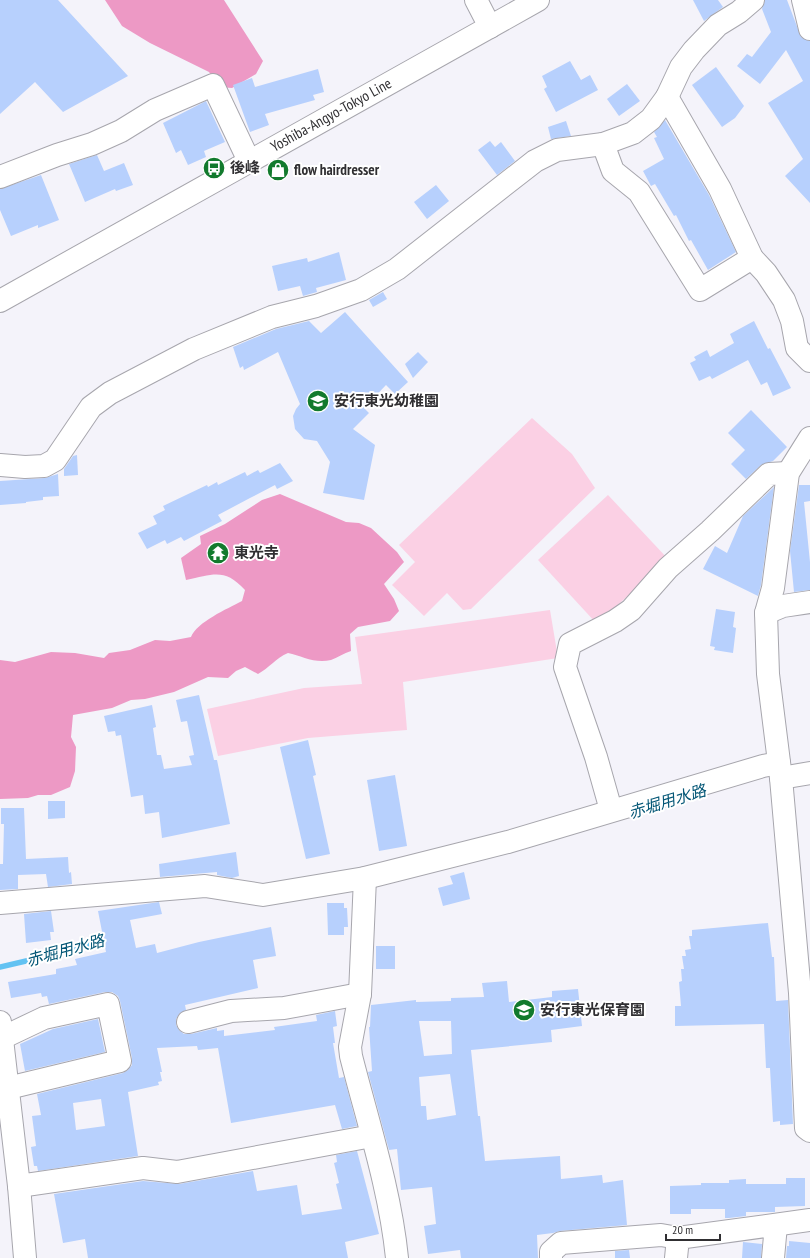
<svg xmlns="http://www.w3.org/2000/svg" width="810" height="1258" font-family="'PT Sans Narrow','Noto Sans JP',sans-serif">
  <style>
    .green { fill: #fbd0e4 }
    .forest { fill: #ed99c5 }
    .lines { fill: none; stroke-linecap: round; stroke-linejoin: round }
    .stream { stroke: #62c2f2; stroke-width: 5.5 }
    .building { fill: #b7d0fd; fill-rule: evenodd }
    .minor-casing { stroke: #a7a6ad; stroke-width: 24 }
    .major-casing { stroke: #a7a6ad; stroke-width: 24 }
    .minor { stroke: #fff; stroke-width: 22 }
    .major { stroke: #fff; stroke-width: 22 }
    .labels { text-anchor: middle; stroke-width: 4; stroke-linejoin: round; paint-order: stroke }
    .street-label { font-size: 15px; fill: #302f32; stroke: #fff }
    .poi-label { font-size: 15px; font-weight: bold; fill: #302f32; stroke: #fff; text-anchor: start }
    .water-label { font-size: 16px; font-style: italic; fill: #025575; stroke: #fff }
  </style>
  <rect width="100%" height="100%" fill="#f4f3fa"/>
  <!-- green -->
  <g class="green">
    <polygon points="532,418 572,454 595,488 471,609 463,610 447,593 424,616 392,585 415,562 399,545"/>
    <polygon points="608,495 668,559 597,624 538,560"/>
    <polygon points="550,610 558,658 403,682 407,730 308,738 218,756 207,709 304,688 362,684 355,637"/>
  </g>
  <!-- forest -->
  <g class="forest">
    <polygon points="105,0 224,0 263,61 256,74 232,88 219,87 209,72 150,43 122,26"/>
    <path d="M280,494L346,522L359,523L371,528L397,552L404,562L384,584L394,599L399,611L390,621L358,627L350,634L351,651C344,653 337,658 331,660C315,664 302,656 288,653C276,658 269,668 258,674L245,667L236,671L228,678L208,677L174,692L145,699L131,700L112,708L73,715L71,737L76,747L75,771L70,787L51,795H38L28,798L0,799V660L15,662L51,652L75,653L104,658L109,653L130,650L155,640L170,641L191,637C197,622 227,609 242,601L245,590C225,568 214,574 186,580L181,558L201,544L200,536L225,524L262,500Z"/>
  </g>
  <g class="lines">
    <!-- stream -->
    <polyline class="stream" points="0,967 43,957 111,938"/>
  </g>
  <!-- building -->
  <g class="building">
    <polygon points="0,0 58,0 128,76 63,112 35,82 0,114"/>
    <polygon points="693,0 718,0 723,7 704,21"/>
    <polygon points="765,0 787,0 801,37 810,41 810,203 785,176 803,159 768,103 803,81 786,50 760,84 737,66 747,54 752,57 771,32 762,9"/>
    <polygon points="570,61 581,80 590,75 598,90 556,112 544,89 547,87 542,76"/>
    <polygon points="716,67 744,106 735,118 722,127 692,85"/>
    <polygon points="318,69 324,92 313,95 315,100 265,114 269,125 250,132 233,85 252,78 255,87"/>
    <polygon points="627,84 640,101 619,116 607,99"/>
    <polygon points="206,101 225,142 204,151 206,157 188,165 181,150 176,153 163,123"/>
    <polygon points="665,120 709,195 736,252 708,270 691,240 689,241 676,215 674,216 655,184 651,186 643,171 664,159 654,138 657,137 654,132"/>
    <polygon points="566,121 571,136 551,139 548,127"/>
    <polygon points="490,141 495,147 501,142 515,161 497,175 478,150"/>
    <polygon points="97,155 104,171 124,163 133,185 116,191 115,189 85,202 69,164"/>
    <polygon points="41,175 59,220 38,228 38,225 11,236 0,210 0,189"/>
    <polygon points="436,185 449,201 427,219 414,202"/>
    <polygon points="339,252 346,280 316,288 317,292 303,296 300,286 278,291 272,266 307,258 308,262"/>
    <polygon points="383,292 387,299 373,307 369,300"/>
    <polygon points="345,312 408,382 395,394 386,385 364,408 369,413 353,429 375,445 364,500 323,493 330,462 317,441 304,439 295,429 293,416 296,409 300,404 278,352 244,370 243,366 240,368 233,347 276,329 309,321 321,333"/>
    <polygon points="754,321 768,349 770,348 791,388 773,396 767,382 761,385 748,360 712,379 710,376 699,381 690,363 696,360 694,357 707,350 710,357 734,343 730,334"/>
    <polygon points="418,352 428,362 413,378 405,364"/>
    <polygon points="751,410 787,447 773,461 761,465 746,479 731,464 745,450 728,433"/>
    <polygon points="77,455 78,475 64,476 64,469 73,456"/>
    <polygon points="280,463 293,481 277,489 275,485 250,498 218,515 222,521 184,541 181,537 167,544 165,540 147,549 138,533 157,524 153,516 165,510 163,506 207,485 208,487 217,482 218,485 245,472 247,476 258,470 260,473"/>
    <polygon points="58,474 59,496 43,497 43,500 26,502 26,503 0,505 0,481 45,478"/>
    <polygon points="799,485 810,485 810,501 804,502 810,562 810,590 794,592 790,551"/>
    <polygon points="774,487 761,585 758,596 703,569 715,546 727,553 743,516"/>
    <polygon points="716,609 735,612 733,627 736,628 733,653 714,650 715,647 710,646"/>
    <polygon points="199,695 214,760 217,760 230,824 162,838 159,812 145,814 143,795 131,797 121,735 116,736 115,731 108,732 104,716 152,705 156,727 153,728 157,755 161,755 164,769 192,765 189,756 194,755 187,721 181,722 176,700"/>
    <polygon points="308,740 316,775 313,776 330,854 306,859 280,747"/>
    <polygon points="395,775 407,846 379,851 367,780"/>
    <polygon points="48,801 65,801 65,818 48,819"/>
    <polygon points="1,808 24,808 26,859 68,857 69,873 71,872 72,884 48,887 46,874 18,875 18,889 0,890 0,864 3,864 4,824 1,824"/>
    <polygon points="236,852 239,876 232,878 217,875 217,872 160,877 159,864"/>
    <polygon points="464,872 470,899 443,906 438,888 453,884 450,876"/>
    <path d="M159,902L162,914L130,920L136,948L155,944L157,953L199,942L271,927L276,956L253,960L258,988L185,1005L186,1010L180,1013L176,1019V1025L179,1030L184,1034H191L217,1028V1031L224,1030V1036L275,1030L274,1027L317,1021L316,1015L335,1011L337,1026L333,1027L335,1043H333L339,1078L344,1077L357,1126L342,1129L335,1105L231,1123L218,1048L198,1050L197,1046L157,1048L162,1072H160L162,1081L158,1082L159,1085L128,1092L138,1156L38,1171L37,1166H34L31,1147L36,1146L32,1116L41,1115L37,1094L123,1073L128,1070L132,1065V1058L120,1001L118,996L112,992H105L49,1004L47,996L42,997L41,993L11,998L8,982L56,974V969L77,965L75,959L106,952L98,911ZM101,1099L105,1126L76,1130L73,1103Z"/>
    <polygon points="327,903 344,903 344,908 347,908 348,927 344,927 344,935 328,935"/>
    <polygon points="51,911 54,932 50,932 51,940 26,943 24,914"/>
    <polygon points="768,923 772,957 774,957 776,1001 788,1000 793,1124 780,1125 780,1121 773,1122 770,1068 766,1068 764,1024 675,1026 675,1006 681,1006 679,982 682,981 681,969 684,969 682,956 686,956 685,950 691,949 689,936 692,936 692,930"/>
    <rect x="376" y="946" width="19" height="23"/>
    <path d="M507,981L509,1002L552,997V991L578,989L582,1026L551,1030L552,1042L471,1050L478,1116H480L485,1161L560,1156L561,1179L602,1175L603,1183L623,1180L627,1225L560,1231L553,1233L537,1235L538,1258H461L460,1250L428,1254L424,1226L436,1224L432,1187L401,1190L397,1149L389,1150L368,1072L372,1071L369,1027H370L371,1005L416,1000V1002L451,1001V998L484,997L482,983ZM419,1021H451L452,1054L424,1056ZM450,1074L456,1115L427,1120L426,1106H421L419,1077Z"/>
    <polygon points="98,1019 105,1052 25,1071 20,1044 53,1029"/>
    <polygon points="357,1151 379,1234 345,1242 348,1258 88,1258 85,1239 63,1243 54,1194 143,1181 179,1184 253,1171 257,1191 297,1185 302,1215 342,1209 336,1184 339,1183 334,1163 337,1162 336,1155"/>
    <polygon points="786,1178 805,1178 805,1206 775,1207 775,1212 746,1212 746,1216 729,1218 725,1218 725,1209 691,1209 691,1214 670,1214 670,1186 701,1185 701,1183 729,1183 729,1180 746,1179 746,1184 786,1184"/>
    <polygon points="789,1241 810,1243 810,1258 786,1258 787,1246 789,1246"/>
    <polygon points="743,1242 762,1244 761,1258 742,1258"/>
    <polygon points="629,1250 630,1258 615,1258 615,1251"/>
  </g>
  <g class="lines">
    <!-- minor casing -->
    <g class="minor-casing">
      <g id="minor">
        <polyline points="476,0 490,27"/>
        <polyline points="803,0 810,29"/>
        <polyline points="667,97 720,189 752,258 766,273 784,300 792,321 797,348 810,361"/>
        <polyline points="603,144 613,171 639,192 700,290 752,258"/>
        <polyline points="0,177 57,155 92,144 121,131 155,110 213,85 249,161"/>
        <polyline points="810,438 788,473 773,588 766,613 768,674 781,778 800,993 806,1128 810,1131"/>
        <polyline points="0,465 25,467 44,466 55,460 91,407 110,393 194,349 272,317 316,306 361,290 397,269 535,161 557,150 603,144 633,133 651,119 667,97 681,67 694,50 718,25 739,12 753,0"/>
        <polyline points="766,613 783,606 810,602"/>
        <polyline points="781,778 810,773"/>
        <polyline points="611,810 596,757 565,667 570,644 615,621 631,610 668,568 710,531 769,474 788,473"/>
        <path d="M365,878L360,994L350,1047L351,1056C368,1123 390,1189 397,1258"/>
        <polyline points="0,903 205,886 263,895 365,878 508,842 763,766 779,763"/>
        <polyline points="0,1022 19,1186 143,1168 177,1172 372,1136"/>
        <polyline points="188,1022 231,1011 284,1008 360,994"/>
        <polyline points="2,1038 44,1018 108,1004 120,1061 8,1088"/>
        <polyline points="19,1186 25,1258"/>
        <polyline points="551,1258 551,1252 561,1243 661,1235 678,1238"/>
        <polyline points="676,1258 678,1238 810,1220"/>
        <polyline points="773,1258 776,1225"/>
      </g>
    </g>
    <!-- major casing -->
    <g class="major-casing">
      <polyline id="major" points="0,301 538,0"/>
    </g>
    <!-- minor -->
    <use href="#minor" class="minor"/>
    <!-- major -->
    <use href="#major" class="major"/>
  </g>
  <!-- icons -->
  <defs>
    <g id="bus-disc" transform="scale(1.15)"><circle r="9.5" fill="#127a2d" stroke="#fff"/><path d="M-5-6H5V4H4V6H2V4H-2V6H-4V4H-5ZM-3.5-4V0h7V-4ZM-3.5 1.2v1.5H-2V1.2ZM2 1.2v1.5H3.5V1.2Z" fill="#fff"/></g>
    <g id="shop-disc" transform="scale(1.15)"><circle r="9.5" fill="#127a2d" stroke="#fff"/><path d="M-5-2.5h2.3a2.7 3.5 0 0 1 5.4 0H5L5.5 6h-11ZM-1.5-2.5h3a1.5 2.3 0 0 0-3 0Z" fill="#fff"/></g>
    <g id="school-disc" transform="scale(1.15)"><circle r="9.5" fill="#127a2d" stroke="#fff"/><path d="M0-5L7-2L0 1L-7-2ZM-4 1L0 2.5L4 1V4Q0 6-4 4Z" fill="#fff"/></g>
    <g id="temple-disc" transform="scale(1.15)"><circle r="9.5" fill="#127a2d" stroke="#fff"/><path d="M0-6L5-2H3V0L6.5 2.5H4V6H1.5V3h-3V6H-4V2.5H-6.5L-3 0V-2H-5Z" fill="#fff"/></g>
  </defs>
  <g fill-rule="evenodd">
    <use href="#bus-disc" x="214" y="168"/>
    <use href="#shop-disc" x="278" y="170"/>
    <use href="#school-disc" x="318" y="401"/>
    <use href="#temple-disc" x="218" y="553"/>
    <use href="#school-disc" x="524" y="1010"/>
  </g>
  <g class="labels">
    <!-- street labels -->
    <g class="street-label">
      <text transform="translate(331 115) rotate(-29)" y="5">Yoshiba-Angyo-Tokyo Line</text>
    </g>
    <!-- poi labels -->
    <g class="poi-label">
      <text x="230" y="173">後峰</text>
      <text x="294" y="175">flow hairdresser</text>
      <text x="334" y="406">安行東光幼稚園</text>
      <text x="234" y="558">東光寺</text>
      <text x="540" y="1015">安行東光保育園</text>
    </g>
    <!-- water labels -->
    <g class="water-label">
      <text transform="translate(667 801) rotate(-17)" y="6">赤堀用水路</text>
      <text transform="translate(65 950) rotate(-15)" y="6">赤堀用水路</text>
    </g>
  </g>
  <!-- scale -->
  <path d="M666 1234v6h54v-6" fill="none" stroke="#302f32" stroke-width="2"/>
  <text x="672" y="1234" font-size="12" fill="#302f32" stroke="#ffffff" stroke-width="3" paint-order="stroke">20 m</text>
</svg>
